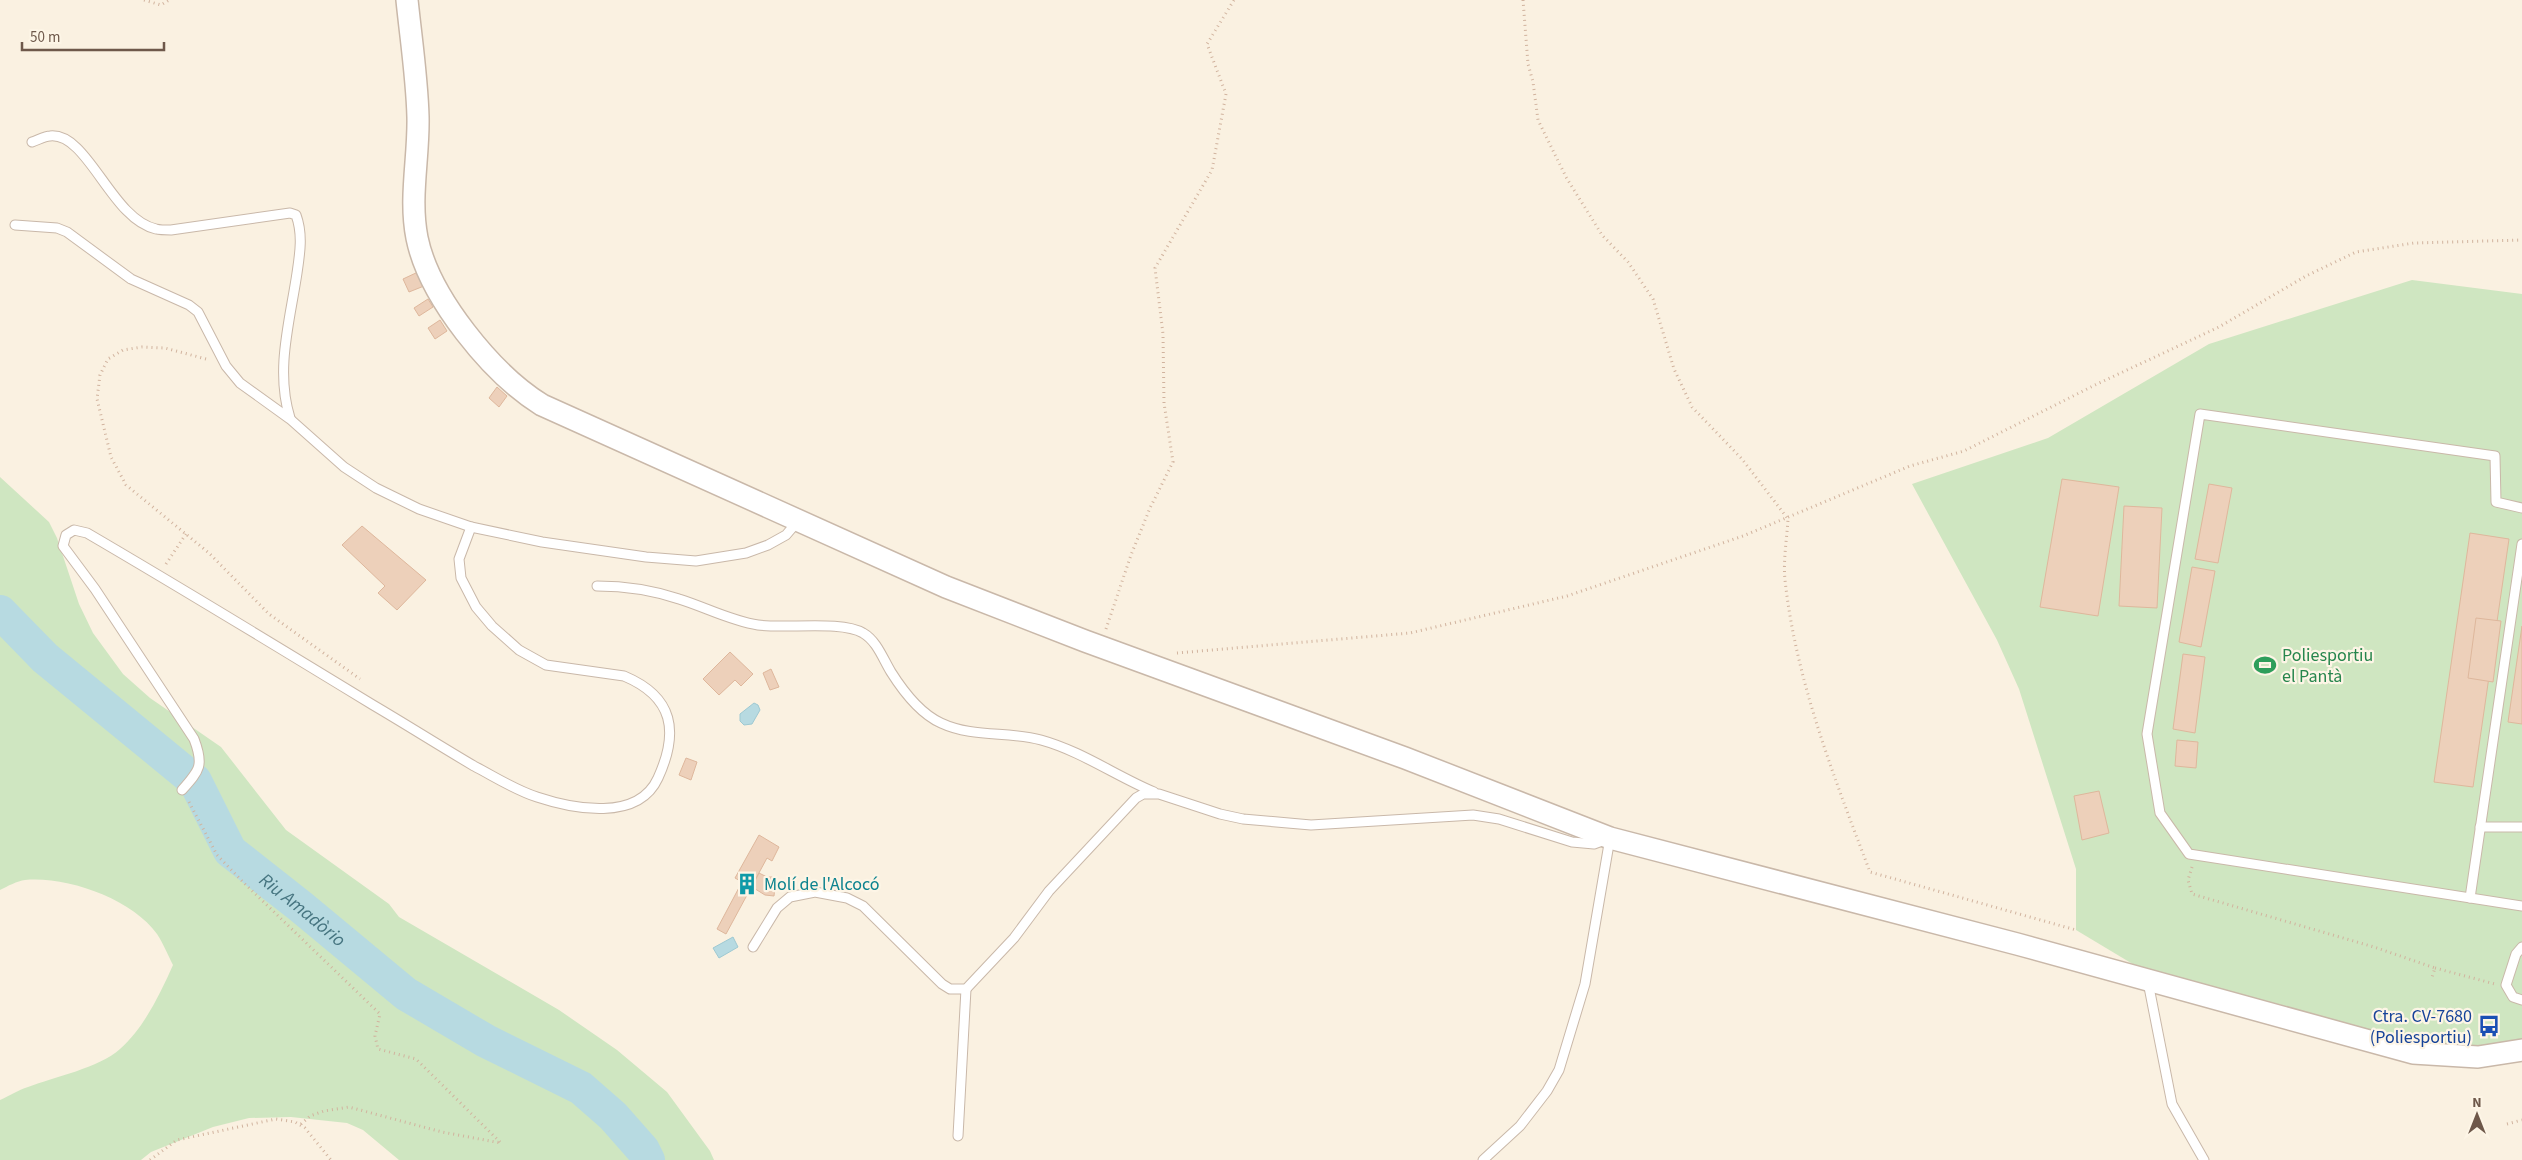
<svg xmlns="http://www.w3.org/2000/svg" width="2522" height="1160" font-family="'Source Sans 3',sans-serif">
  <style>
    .green { fill: #cfe6c1 }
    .water { fill: #b7dae1; stroke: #9ec9d2 }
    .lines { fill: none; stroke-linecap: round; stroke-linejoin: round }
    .river { stroke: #b7dae1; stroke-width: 34 }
    .building { fill: #edd0ba; stroke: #deb79c }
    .service-casing { stroke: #c9b8a9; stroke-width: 11 }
    .tertiary-casing { stroke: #c9b8a9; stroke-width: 24 }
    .path { stroke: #d1b39e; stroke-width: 3; stroke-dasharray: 1 4; stroke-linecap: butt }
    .service { stroke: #fff; stroke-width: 9 }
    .tertiary { stroke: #fff; stroke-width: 21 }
    .labels { text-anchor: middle; stroke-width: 4.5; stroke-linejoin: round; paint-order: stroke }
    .leisure-label { font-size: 18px; fill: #27864d; stroke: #fdf5e6; text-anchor: start }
    .culture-label { font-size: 18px; fill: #0d838f; stroke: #fdf5e6; text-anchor: start }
    .transit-label { font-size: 18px; fill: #164399; stroke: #fdf5e6; text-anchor: end }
    .water-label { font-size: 19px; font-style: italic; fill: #467580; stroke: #fdf5e6 }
  </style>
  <rect width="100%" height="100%" fill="#faf1e1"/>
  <!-- green -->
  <g class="green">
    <polygon points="2412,280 2522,294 2522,1043 2469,1050 2422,1048 2141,969 2076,930 2076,869 2019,689 1997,640 1912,484 2048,438 2209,344"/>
    <path d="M0,477L49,522L57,538L79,604L93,633L123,674L150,698L221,747L286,830L389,904L399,917L559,1010L617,1050L667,1092L710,1151L714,1160H399L363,1130L347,1123L291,1117L249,1118L213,1127L151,1152L141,1160H0V1100C9,1096 18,1090 28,1087C54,1077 99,1068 120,1049C144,1028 160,994 173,965C168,955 163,943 157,934C132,899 67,876 25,880C17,881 8,886 0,890Z"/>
  </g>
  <!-- water -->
  <g class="water">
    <polygon points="754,703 758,705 760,710 752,724 744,725 740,721 740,714"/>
    <polygon points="733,937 738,947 719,958 713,948"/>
  </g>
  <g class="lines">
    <!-- river -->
    <path class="river" id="s1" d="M0,612L45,658L195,781L230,851L300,906L406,994L486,1041L581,1088L613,1116L643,1150L648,1160"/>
  </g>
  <!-- building -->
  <g class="building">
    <polygon points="418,272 424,286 409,292 403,279"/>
    <polygon points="428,299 433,307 419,316 414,308"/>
    <polygon points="440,320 447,331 435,339 428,328"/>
    <polygon points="497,387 507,396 499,407 489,398"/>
    <polygon points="2062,479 2119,487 2098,616 2040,607"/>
    <polygon points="2209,484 2232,488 2218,563 2195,559"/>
    <polygon points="2124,506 2162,508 2157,608 2119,606"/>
    <polygon points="362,526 426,580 397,610 378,593 385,586 342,545"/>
    <polygon points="2470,533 2509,539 2473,787 2434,782"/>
    <polygon points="2192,567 2215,571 2201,647 2179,642"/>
    <polygon points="2476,618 2501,621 2493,682 2468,678"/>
    <polygon points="2522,626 2522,724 2508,722"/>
    <polygon points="730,652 753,674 741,686 735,680 719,695 703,679"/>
    <polygon points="2183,654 2205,657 2195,733 2173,729"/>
    <polygon points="771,669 779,687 770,690 763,673"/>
    <polygon points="2177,740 2198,742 2196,768 2175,766"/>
    <polygon points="686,758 697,762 691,780 679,775"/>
    <polygon points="2099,791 2109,833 2082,840 2074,796"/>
    <polygon points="759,835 779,847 772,861 767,858 726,934 717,929 742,882 735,878"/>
    <polygon points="759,873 767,877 776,877 774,896 765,895 752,887"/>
  </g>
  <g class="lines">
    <!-- service casing -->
    <g class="service-casing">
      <g id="service">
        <path d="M32,142C38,140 45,136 50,136C88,132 111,219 156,229C160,230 166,230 171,230L290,213L296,215C303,234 300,253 297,273C290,321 275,370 290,418"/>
        <polyline points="15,225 57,228 67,232 131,279 189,305 198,312 226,366 240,383 290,419 344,467 376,488 419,509 471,527 542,542 646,557 696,561 746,553 768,545 786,535 798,521"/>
        <polyline points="2522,508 2496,502 2495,456 2200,414 2147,734 2160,813 2189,854 2522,906"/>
        <path d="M597,586C625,586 652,590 679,599C705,607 731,621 758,625C785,629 842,620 863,633C877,641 883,659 891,672C903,691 921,714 941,723C973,738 1008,731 1041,740C1081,751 1116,776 1154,792"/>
        <path d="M182,790C200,770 204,765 194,739L95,589L63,546L66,535L74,530L87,533C183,589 278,647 373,705C407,725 440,746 474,766C495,777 515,790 537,797C573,809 638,822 658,778C679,732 674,697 624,676L546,665L519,650L492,626L476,607L461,578L459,559L471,527"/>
        <polyline points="2480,827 2522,827"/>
        <polyline points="2470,898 2522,544"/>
        <polyline points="753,947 777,908 790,897 815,892 847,898 863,906 942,984 950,989 966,989 1014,938 1049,891 1136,798 1143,794 1159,794 1220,814 1243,819 1311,825 1473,815 1499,819 1572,842 1594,844 1610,838 1585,984 1559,1070 1547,1091 1520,1126 1483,1160"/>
        <polyline points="2522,947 2516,954 2506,985 2513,997 2522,1000"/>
        <polyline points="2148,982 2172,1104 2204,1160"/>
        <polyline points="958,1136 966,989"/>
      </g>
    </g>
    <!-- tertiary casing -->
    <g class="tertiary-casing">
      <path id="tertiary" d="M407,0C411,39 417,78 418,117C419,157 409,198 417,238C429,297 492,374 542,405L946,587L1085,641L1405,758L1610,838L2017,944L2413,1053L2478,1057L2522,1050"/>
    </g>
    <!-- path -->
    <g class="path">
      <polyline points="144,0 161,5 169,0"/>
      <path d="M1523,0L1528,64L1533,82L1538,120L1566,177L1602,235L1628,262L1653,299L1674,369L1692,407L1742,459L1788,519C1787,538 1783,560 1785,580C1796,681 1834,777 1870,872L2076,930"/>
      <polyline points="206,359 165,348 142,347 123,350 108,359 100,375 97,399 111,457 126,485 209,553 269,614 360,679"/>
      <polyline points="166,564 186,534"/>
      <polyline points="1106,629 1131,555 1150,508 1173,462 1164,403 1163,334 1155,268 1212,170 1226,94 1207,44 1234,0"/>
      <polyline points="1177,653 1410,633 1567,596 1743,536 1910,466 1964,451 2095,385 2219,327 2306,276 2356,252 2414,243 2522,240"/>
      <polyline points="189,802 217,855 245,884 380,1014 375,1036 378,1049 416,1059 501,1143 442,1132 349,1107 324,1111 310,1116 300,1125"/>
      <polyline points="2192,867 2188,880 2192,894 2374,947 2435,968 2431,980"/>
      <polyline points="2435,968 2495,984"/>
      <polyline points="2507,1124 2522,1120"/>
      <polyline points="150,1160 177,1140 276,1119 295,1122 305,1128 331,1160"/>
    </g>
    <!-- service -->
    <use href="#service" class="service"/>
    <!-- tertiary -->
    <use href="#tertiary" class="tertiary"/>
  </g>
  <!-- icons -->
  <defs>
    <g id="stadium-bare" transform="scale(1.725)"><path d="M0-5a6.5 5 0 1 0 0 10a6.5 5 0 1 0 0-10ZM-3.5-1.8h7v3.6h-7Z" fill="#2e9e5b" stroke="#fdf5e6" stroke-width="2.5" paint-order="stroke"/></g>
    <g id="building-bare" transform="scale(1.725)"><path d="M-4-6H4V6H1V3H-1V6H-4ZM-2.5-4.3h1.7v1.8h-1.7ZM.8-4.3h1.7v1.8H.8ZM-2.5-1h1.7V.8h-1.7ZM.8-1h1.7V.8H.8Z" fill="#0f9aa8" stroke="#fdf5e6" stroke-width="2.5" paint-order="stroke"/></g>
    <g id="bus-bare" transform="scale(1.725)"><path d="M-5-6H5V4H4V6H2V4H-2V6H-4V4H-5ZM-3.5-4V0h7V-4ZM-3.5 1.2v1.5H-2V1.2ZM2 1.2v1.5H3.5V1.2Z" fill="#1a4fb4" stroke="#fdf5e6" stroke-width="2.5" paint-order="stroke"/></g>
  </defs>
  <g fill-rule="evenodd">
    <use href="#stadium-bare" x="2265" y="665"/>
    <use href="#building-bare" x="747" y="884"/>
    <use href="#bus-bare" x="2489" y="1026"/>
  </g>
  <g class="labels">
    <!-- leisure labels -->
    <g class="leisure-label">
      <text x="2282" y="661">Poliesportiu<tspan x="2282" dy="21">el Pantà</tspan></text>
    </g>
    <!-- culture labels -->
    <g class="culture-label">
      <text x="764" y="890">Molí de l'Alcocó</text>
    </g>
    <!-- transit labels -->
    <g class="transit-label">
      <text x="2472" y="1022">Ctra. CV-7680<tspan x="2472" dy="21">(Poliesportiu)</tspan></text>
    </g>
    <!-- water labels -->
    <g class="water-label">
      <text dy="7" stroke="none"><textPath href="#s1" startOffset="430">Riu Amadòrio</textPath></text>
    </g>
  </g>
  <!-- north arrow -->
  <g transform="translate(2477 1115)" stroke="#fdf5e6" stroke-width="4" paint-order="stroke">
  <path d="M0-4L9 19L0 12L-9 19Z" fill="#6e584a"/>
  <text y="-8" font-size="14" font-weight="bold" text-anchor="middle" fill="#6e584a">N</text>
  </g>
  <!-- scale -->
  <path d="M22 42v8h142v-8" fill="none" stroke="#6e584a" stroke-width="2.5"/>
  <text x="30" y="42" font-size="15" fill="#6e584a" stroke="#fdf5e6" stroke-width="4" paint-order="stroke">50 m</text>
</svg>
